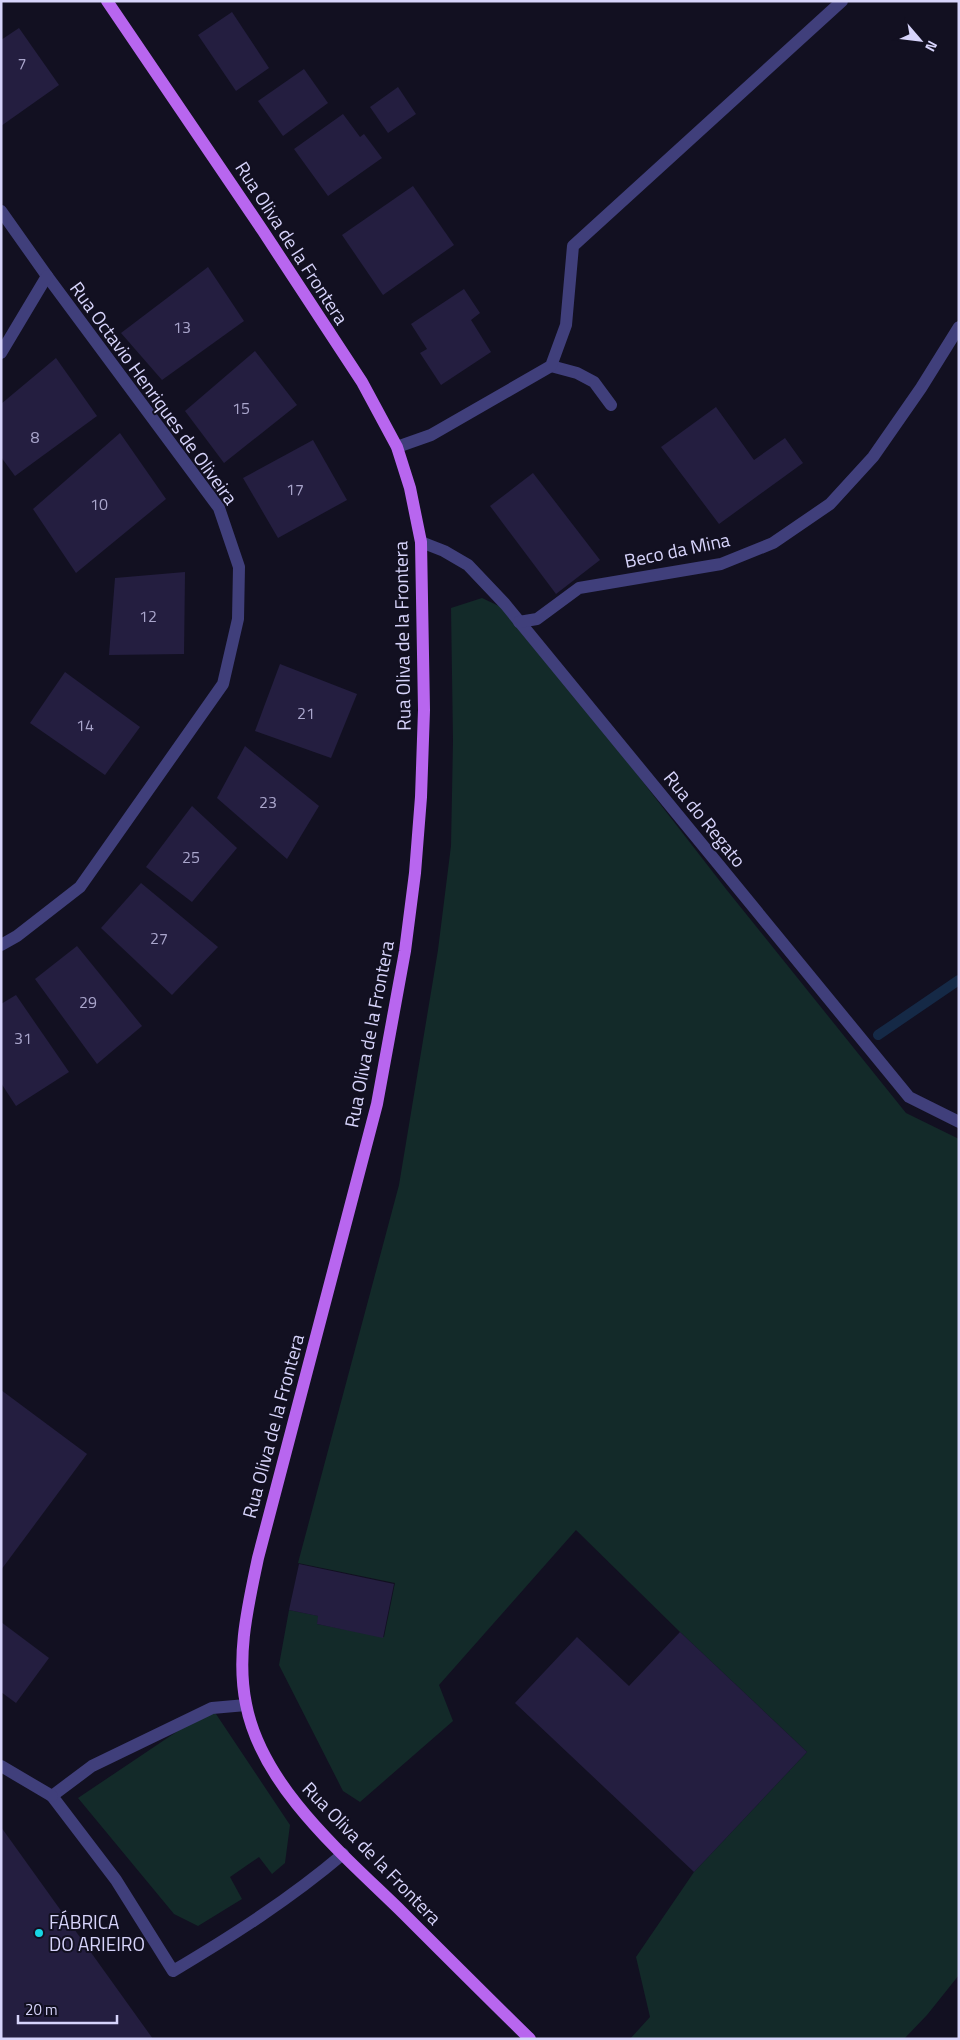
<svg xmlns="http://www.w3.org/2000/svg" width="960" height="2040" font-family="'Titillium Web',sans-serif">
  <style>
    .green { fill: #132a29 }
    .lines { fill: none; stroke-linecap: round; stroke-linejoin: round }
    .stream { stroke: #152946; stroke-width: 10 }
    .building { fill: #241e40 }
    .minor { stroke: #403f7b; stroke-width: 12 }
    .major { stroke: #b866ef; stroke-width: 12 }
    .poi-dot { fill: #17d6e4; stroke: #121021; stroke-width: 2 }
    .labels { text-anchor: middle; stroke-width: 4; stroke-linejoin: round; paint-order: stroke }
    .number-label { font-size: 16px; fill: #aaa6cc }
    .street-label { font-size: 19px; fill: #d7d4fb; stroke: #121021 }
    .poi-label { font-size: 19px; fill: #d7d4fb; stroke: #121021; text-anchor: start }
  </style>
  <rect width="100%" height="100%" fill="#121021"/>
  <!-- green -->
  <g class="green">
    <polygon points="482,598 501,607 519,622 726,889 906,1113 959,1139 959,1975 927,2015 904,2039 630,2039 650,2017 636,1957 694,1872 807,1752 680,1632 576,1530 439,1685 453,1721 360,1802 343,1791 279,1665 289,1610 319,1616 317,1624 384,1637 395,1583 298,1563 399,1185 438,950 451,846 453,741 451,608"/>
    <polygon points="212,1708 290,1825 285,1863 272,1874 259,1857 230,1877 242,1899 198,1926 174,1914 78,1798"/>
  </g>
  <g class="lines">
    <!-- stream -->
    <polyline class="stream" points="878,1035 959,980"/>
  </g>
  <!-- building -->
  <g class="building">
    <polygon points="232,12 269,68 236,91 198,35"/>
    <polygon points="19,28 59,85 1,126 1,40"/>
    <polygon points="304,69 328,103 283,136 258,101"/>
    <polygon points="398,87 416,114 388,133 370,107"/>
    <polygon points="343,114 360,137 364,134 382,158 328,196 294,149"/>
    <polygon points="413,186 454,245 383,295 342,235"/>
    <polygon points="208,267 244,321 162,380 121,333"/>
    <polygon points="464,289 480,313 471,320 491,352 441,385 420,353 427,349 411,324"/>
    <polygon points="255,351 297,405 224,463 185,411"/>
    <polygon points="56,358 97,416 15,476 1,457 1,404"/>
    <polygon points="716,407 754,460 785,438 803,463 719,524 661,447"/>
    <polygon points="120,433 166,499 76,573 33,509"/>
    <polygon points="313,440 347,500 278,538 243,478"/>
    <polygon points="533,473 600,560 556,594 490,506"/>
    <polygon points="185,572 184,654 109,655 115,578"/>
    <polygon points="280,664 357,694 331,758 255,731"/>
    <polygon points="65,672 140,727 105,775 30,723"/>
    <polygon points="245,746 319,806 287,859 217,798"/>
    <polygon points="192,806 237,848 192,902 146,867"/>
    <polygon points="141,883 218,947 172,995 101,928"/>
    <polygon points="77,946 142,1026 97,1064 35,979"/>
    <polygon points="16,995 69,1072 16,1106 1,1083 1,1004"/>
    <polygon points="1,1390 87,1454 1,1570"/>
    <polygon points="299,1564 394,1584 383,1638 317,1624 318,1616 289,1610"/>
    <polygon points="1,1622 49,1658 16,1703 1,1692"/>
    <polygon points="680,1632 807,1752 694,1872 515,1703 577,1637 629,1686"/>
    <polygon points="1,1827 153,2039 1,2039"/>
  </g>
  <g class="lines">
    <!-- minor -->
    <g class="minor">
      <polyline points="1,211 47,276 219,508 239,567 238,619 223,684 80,887 17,936 1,945"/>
      <polyline points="1,353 47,276"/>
      <polyline points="551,366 577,373 594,382 611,405"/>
      <polyline points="397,447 431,435 551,366 566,325 573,246 842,1"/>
      <polyline points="421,542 444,551 468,565 505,604 909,1097 959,1122"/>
      <polyline points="519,622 537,619 579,588 721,564 773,543 830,504 873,457 921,388 959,327"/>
      <path d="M246,1705L212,1708L92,1766L52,1796L116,1880L173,1971C232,1936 290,1899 343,1854"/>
      <polyline points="1,1766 52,1796"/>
    </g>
    <!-- major -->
    <path class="major" d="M107,1L263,231L362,382L397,447L410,488L421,542L424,710L421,797L415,873L405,951L377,1104L258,1558C248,1606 236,1655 246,1704C262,1788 345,1856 403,1913C445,1955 487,1997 530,2039"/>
  </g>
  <!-- markers -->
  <circle class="poi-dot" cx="39" cy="1933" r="5"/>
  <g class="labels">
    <!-- number labels -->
    <g class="number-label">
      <text x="22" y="69">7</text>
      <text x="182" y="333">13</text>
      <text x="241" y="414">15</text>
      <text x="35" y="443">8</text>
      <text x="295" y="495">17</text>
      <text x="99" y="510">10</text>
      <text x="148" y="622">12</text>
      <text x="306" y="719">21</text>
      <text x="85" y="731">14</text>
      <text x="268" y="808">23</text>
      <text x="191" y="863">25</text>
      <text x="159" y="944">27</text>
      <text x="88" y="1008">29</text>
      <text x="23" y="1044">31</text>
    </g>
    <!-- street labels -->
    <g class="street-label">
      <text transform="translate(292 243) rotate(57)" y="7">Rua Oliva de la Frontera</text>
      <text transform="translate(154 393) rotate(54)" y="7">Rua Octavio Henriques de Oliveira</text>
      <text transform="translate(677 550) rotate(-12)" y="7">Beco da Mina</text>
      <text transform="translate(402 636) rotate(-91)" y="7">Rua Oliva de la Frontera</text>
      <text transform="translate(705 819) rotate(51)" y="7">Rua do Regato</text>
      <text transform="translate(369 1034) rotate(-79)" y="7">Rua Oliva de la Frontera</text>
      <text transform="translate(273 1426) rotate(-75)" y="7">Rua Oliva de la Frontera</text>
      <text transform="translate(372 1853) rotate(46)" y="7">Rua Oliva de la Frontera</text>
    </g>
    <!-- poi labels -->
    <g class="poi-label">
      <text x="49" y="1929">FÁBRICA<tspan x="49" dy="22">DO ARIEIRO</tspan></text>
    </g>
  </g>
  <!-- border -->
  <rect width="960" height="2040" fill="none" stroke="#d7d4fb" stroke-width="5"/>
  <!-- north arrow -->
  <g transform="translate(920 40) rotate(118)" stroke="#121021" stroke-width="4" paint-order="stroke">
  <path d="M0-4L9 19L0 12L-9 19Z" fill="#d7d4fb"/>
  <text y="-8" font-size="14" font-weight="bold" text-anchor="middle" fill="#d7d4fb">N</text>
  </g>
  <!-- scale -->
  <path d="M18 2015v8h99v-8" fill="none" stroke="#d7d4fb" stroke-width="2.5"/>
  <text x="25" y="2015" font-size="15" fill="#d7d4fb" stroke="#121021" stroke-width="4" paint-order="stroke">20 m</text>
</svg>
